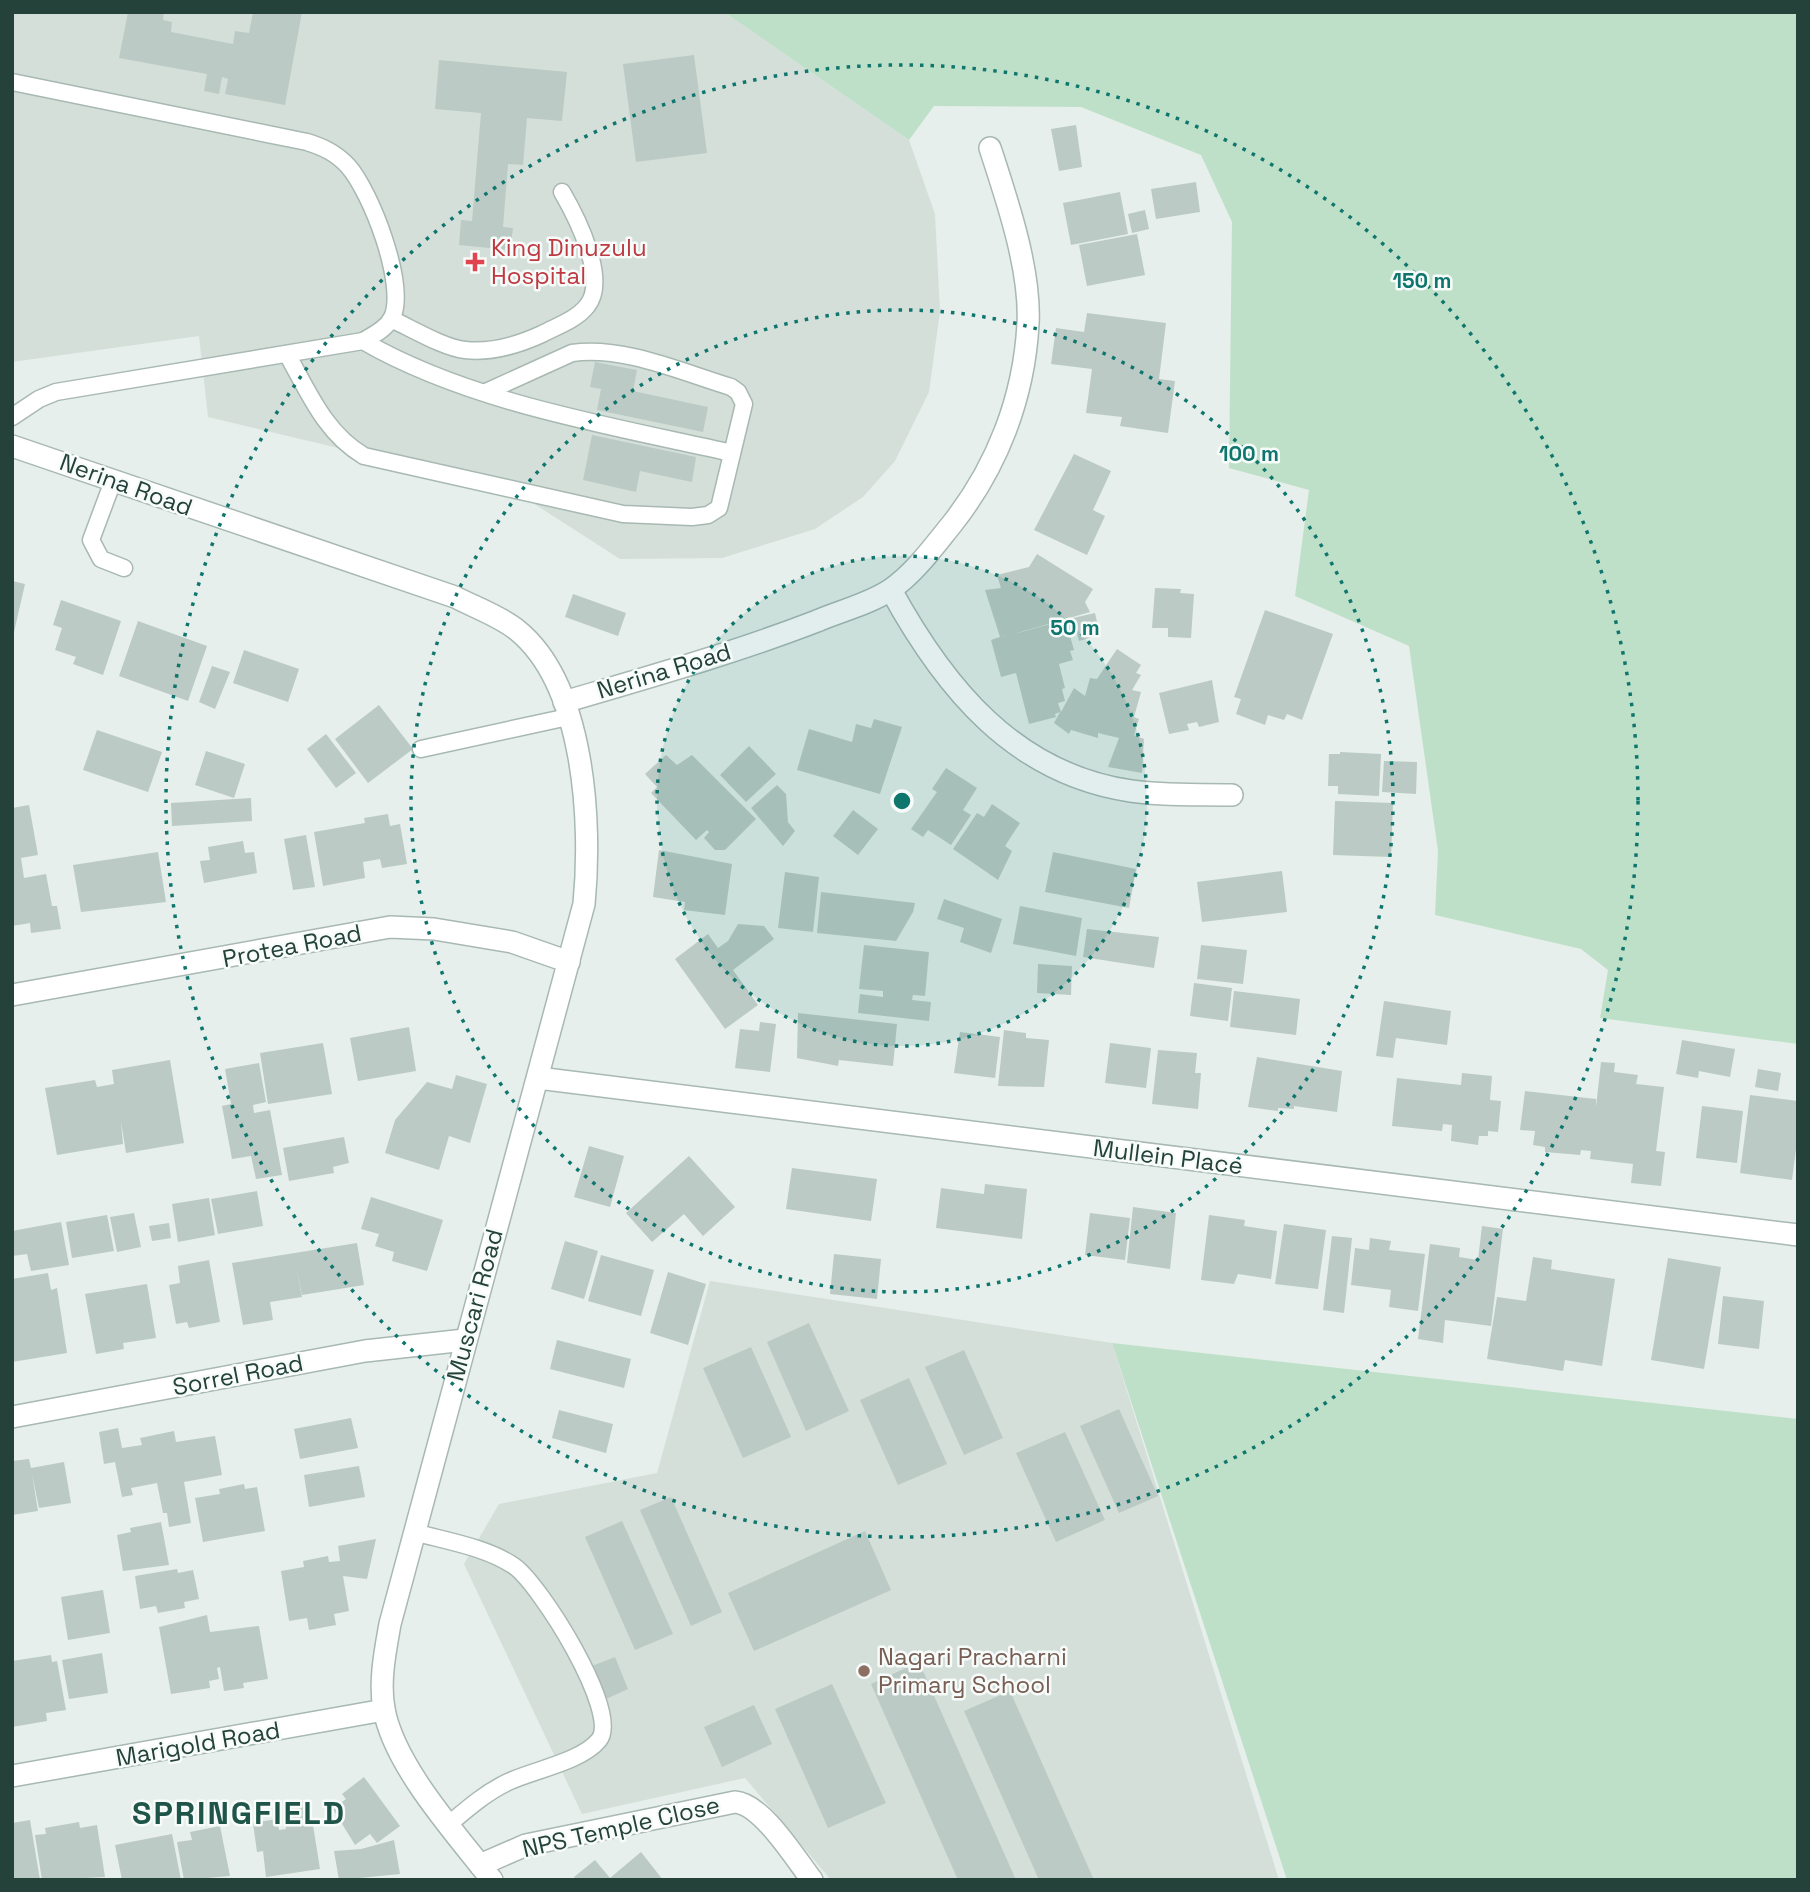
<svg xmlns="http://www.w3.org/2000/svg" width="1810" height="1892" font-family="'Space Grotesk',sans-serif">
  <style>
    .built { fill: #d4dfda }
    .green { fill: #bfe0c8 }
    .building { fill: #bbcac4 }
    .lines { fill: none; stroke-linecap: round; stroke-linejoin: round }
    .lane-casing { stroke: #a8b8b2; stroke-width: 19 }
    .street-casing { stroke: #a8b8b2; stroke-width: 24 }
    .lane { stroke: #fff; stroke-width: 16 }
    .street { stroke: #fff; stroke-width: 21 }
    .ring { fill: none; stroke: #0f766e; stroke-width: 3.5; stroke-dasharray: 3.5 7 }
    .health-dot { fill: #e0444e; stroke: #f7fbf9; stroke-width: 2.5 }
    .education-dot { fill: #8d6e63; stroke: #f7fbf9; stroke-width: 2.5 }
    .labels { text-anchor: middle; stroke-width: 5; stroke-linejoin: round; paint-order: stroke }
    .health-label { font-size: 24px; fill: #be3a42; stroke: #f7fbf9; text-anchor: start }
    .street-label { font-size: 24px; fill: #24423a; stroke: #f7fbf9 }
    .education-label { font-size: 24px; fill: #785e54; stroke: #f7fbf9; text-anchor: start }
    .district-label { font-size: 32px; font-weight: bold; letter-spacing: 2px; fill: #1f5548; stroke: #f7fbf9 }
    .centre { fill: #0f766e; stroke: #f7fbf9; stroke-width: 3.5 }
    .ring-label { font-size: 21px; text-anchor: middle; font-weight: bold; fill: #0f766e; stroke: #f7fbf9; stroke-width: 5; stroke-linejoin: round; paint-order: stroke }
  </style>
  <rect width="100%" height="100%" fill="#e6efeb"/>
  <!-- built -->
  <g class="built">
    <polygon points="12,12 724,12 909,140 935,214 940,311 929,392 895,461 863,497 815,529 722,558 620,559 511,489 208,417 199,336 12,362"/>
    <polygon points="710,1281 1112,1343 1279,1880 831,1880 745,1778 582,1814 464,1564 499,1504 657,1473"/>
  </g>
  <!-- green -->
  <g class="green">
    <polygon points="724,12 1798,12 1798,1044 1600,1018 1608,970 1581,949 1435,915 1438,851 1409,646 1295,596 1309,490 1229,468 1232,222 1201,155 1081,107 934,106 909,140"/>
    <polygon points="1112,1343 1798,1419 1798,1880 1287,1880"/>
  </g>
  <!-- building -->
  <g class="building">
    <polygon points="128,12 164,12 163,20 172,22 171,32 233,44 235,31 249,33 253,12 302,12 285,105 225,94 228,79 222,77 219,94 204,91 207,74 119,58"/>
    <polygon points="694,55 707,153 636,162 623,64"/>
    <polygon points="439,60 567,72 562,121 527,118 523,165 508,164 503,227 513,228 510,250 459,245 461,220 472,221 481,113 435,109"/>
    <polygon points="1076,125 1082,167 1059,171 1051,129"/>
    <polygon points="1196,182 1200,212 1156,219 1151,189"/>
    <polygon points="1120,192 1128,234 1071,245 1063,203"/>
    <polygon points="1145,210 1149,229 1132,233 1128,214"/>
    <polygon points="1137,234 1145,275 1087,286 1079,245"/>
    <polygon points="1087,313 1166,323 1159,379 1175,381 1168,433 1120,426 1122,417 1086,413 1092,369 1051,364 1056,328 1084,332"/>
    <polygon points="595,362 637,370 633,391 708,407 703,432 597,410 601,389 590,387"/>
    <polygon points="592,435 696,457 692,482 640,471 636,492 583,480"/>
    <polygon points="1074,454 1111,471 1093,510 1105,516 1087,555 1034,530"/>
    <polygon points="1037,554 1093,589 1085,602 1090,612 1003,637 1050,624 1051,628 1067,625 1074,650 1070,651 1073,660 1059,664 1065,688 1062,689 1065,701 1058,703 1061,712 1074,688 1085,696 1090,678 1097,679 1117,649 1141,665 1136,673 1141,675 1132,690 1141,692 1134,717 1139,719 1134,735 1144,739 1142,773 1108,767 1119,738 1098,733 1098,738 1071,730 1069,734 1054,723 1060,712 1055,714 1056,717 1029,724 1016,673 1001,677 991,640 1000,637 985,590 1001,588 997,575 1029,567"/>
    <polygon points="12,581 25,584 14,632 12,631"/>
    <polygon points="1155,588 1181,589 1180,593 1194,594 1191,638 1168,637 1168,628 1152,628"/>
    <polygon points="573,594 626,613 618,636 565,617"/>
    <polygon points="61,600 121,621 103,675 73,664 76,657 55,650 62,628 53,625"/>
    <polygon points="1265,610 1333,634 1302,720 1287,714 1284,720 1268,715 1265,725 1236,714 1241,699 1234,697"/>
    <polygon points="1095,613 1100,635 1079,641 1073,618"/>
    <polygon points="138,621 207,646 188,701 119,676"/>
    <polygon points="244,650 299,669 288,702 233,683"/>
    <polygon points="212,666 230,672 215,709 199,702"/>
    <polygon points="1212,680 1219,722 1199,727 1197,722 1187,724 1189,730 1169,734 1159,693"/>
    <polygon points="379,705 413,749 368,783 335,739"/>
    <polygon points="874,719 902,727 880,794 797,770 809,729 852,742 856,724 871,728"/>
    <polygon points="97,730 162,752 148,792 83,770"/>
    <polygon points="326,734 356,773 336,788 307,749"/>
    <polygon points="749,746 776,774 746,802 720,775"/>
    <polygon points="206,751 245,764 234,798 195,785"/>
    <polygon points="1340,752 1381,754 1379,796 1338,794 1338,786 1328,786 1329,754 1340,754"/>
    <polygon points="666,755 677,765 692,755 756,819 725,850 715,850 704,838 709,832 707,830 696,840 651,793 657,787 645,774"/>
    <polygon points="1384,761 1417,762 1416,794 1382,792"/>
    <polygon points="946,768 977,788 963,810 971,815 951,845 928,830 923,837 911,829 937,792 932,789"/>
    <polygon points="777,785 786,794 788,822 795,831 783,846 751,808"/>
    <polygon points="251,798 252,821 172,826 171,803"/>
    <polygon points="1335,801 1393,803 1391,857 1333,855"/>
    <polygon points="992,804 1020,823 1005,846 1012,851 998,880 953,849 977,813 984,817"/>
    <polygon points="29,805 38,855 21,858 24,878 46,874 52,906 57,906 61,929 31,933 30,923 12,926 12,808"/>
    <polygon points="853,810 878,829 858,855 833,836"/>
    <polygon points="388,814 390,826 400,824 407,864 382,868 380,859 363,862 365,878 323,886 314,832 365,823 364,818"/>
    <polygon points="306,835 315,887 293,890 284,839"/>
    <polygon points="243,841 245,853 254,852 257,873 204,883 200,861 210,860 208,847"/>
    <polygon points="659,850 732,864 725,915 684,910 685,902 653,897"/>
    <polygon points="158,852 166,902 81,912 73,865"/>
    <polygon points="1053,852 1136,869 1129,908 1045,892"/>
    <polygon points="1282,871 1287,912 1202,922 1197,882"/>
    <polygon points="785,872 819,877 813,932 778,928"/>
    <polygon points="821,892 915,903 913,912 896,941 817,933"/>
    <polygon points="944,899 1002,919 991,953 960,942 964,928 937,919"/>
    <polygon points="1020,906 1082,918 1076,956 1013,944"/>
    <polygon points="738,924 764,926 774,939 733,970 758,1005 725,1029 675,959 708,934 718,948 728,941"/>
    <polygon points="1087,929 1159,937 1154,968 1083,957"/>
    <polygon points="864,945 929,952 925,996 913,995 912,1000 931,1002 929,1021 858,1013 860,994 883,997 883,991 859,989"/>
    <polygon points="1201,945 1247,950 1243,984 1197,979"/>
    <polygon points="1038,964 1072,966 1071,995 1037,993"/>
    <polygon points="1194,983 1232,988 1228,1021 1190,1016"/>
    <polygon points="1234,991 1300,999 1296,1035 1230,1027"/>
    <polygon points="1384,1001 1451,1011 1447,1045 1396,1038 1393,1058 1376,1056"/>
    <polygon points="798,1013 897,1024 893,1066 839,1060 838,1066 797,1058"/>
    <polygon points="760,1022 776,1024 770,1072 735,1068 740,1029 759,1031"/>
    <polygon points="409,1027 416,1071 358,1081 350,1038"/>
    <polygon points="1004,1030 1026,1033 1026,1038 1049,1040 1044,1087 998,1086"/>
    <polygon points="960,1032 1000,1037 995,1078 954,1073"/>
    <polygon points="1682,1040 1735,1049 1730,1077 1699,1071 1698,1078 1676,1074"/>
    <polygon points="323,1043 332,1094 268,1104 260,1053"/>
    <polygon points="1110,1043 1151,1048 1146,1088 1105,1083"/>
    <polygon points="1158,1050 1197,1053 1195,1073 1201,1073 1198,1109 1152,1104"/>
    <polygon points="1257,1057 1342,1071 1337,1112 1294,1106 1294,1109 1278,1108 1278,1111 1248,1107"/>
    <polygon points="170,1060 184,1143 126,1153 121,1121 123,1144 57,1155 45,1088 95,1080 97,1087 114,1084 112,1070"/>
    <polygon points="1601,1062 1615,1063 1614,1072 1638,1075 1636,1084 1664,1087 1656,1151 1665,1152 1661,1186 1631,1183 1633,1164 1590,1159 1591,1151 1581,1150 1580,1155 1545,1152 1545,1147 1533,1145 1535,1131 1520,1130 1525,1091 1596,1099 1596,1107"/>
    <polygon points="259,1063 266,1102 253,1105 254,1113 270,1110 282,1175 256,1179 251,1156 232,1159 222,1106 231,1104 225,1069"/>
    <polygon points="1758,1069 1781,1073 1778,1091 1755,1087"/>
    <polygon points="1462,1073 1492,1076 1490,1100 1501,1101 1498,1132 1488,1131 1488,1136 1479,1136 1478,1145 1451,1141 1452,1125 1443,1124 1442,1131 1392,1126 1397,1078 1461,1085"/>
    <polygon points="456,1075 487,1084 470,1143 449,1136 439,1170 385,1153 395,1120 427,1082 452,1089"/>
    <polygon points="1750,1095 1798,1101 1798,1134 1792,1180 1740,1173"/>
    <polygon points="1702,1106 1743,1111 1737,1163 1696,1158"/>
    <polygon points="344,1137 349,1163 333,1167 334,1173 289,1181 283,1148"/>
    <polygon points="589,1146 624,1156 610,1207 574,1197"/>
    <polygon points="689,1156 735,1207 703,1236 684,1214 652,1242 626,1213"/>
    <polygon points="792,1168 877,1179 871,1221 786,1209"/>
    <polygon points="985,1184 1027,1189 1022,1239 936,1228 941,1188 984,1194"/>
    <polygon points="257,1191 263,1226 218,1234 211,1199"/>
    <polygon points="371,1197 443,1220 427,1271 392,1261 394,1252 375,1246 379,1234 361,1229"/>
    <polygon points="209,1198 215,1235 178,1242 172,1204"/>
    <polygon points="1133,1207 1176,1213 1170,1269 1127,1263"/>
    <polygon points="134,1213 141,1247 117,1252 110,1217"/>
    <polygon points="1090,1213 1130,1218 1125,1260 1085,1255"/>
    <polygon points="107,1215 114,1251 72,1258 66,1222"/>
    <polygon points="1209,1215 1245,1220 1244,1226 1277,1231 1271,1279 1238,1274 1234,1284 1201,1280"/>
    <polygon points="61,1222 69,1265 31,1271 27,1254 12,1256 12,1231"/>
    <polygon points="169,1223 171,1238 152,1241 149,1226"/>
    <polygon points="1284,1224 1326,1230 1318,1289 1275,1284"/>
    <polygon points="1482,1226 1503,1229 1491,1326 1445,1320 1443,1343 1418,1339 1430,1244 1460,1248 1459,1257 1478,1260"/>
    <polygon points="1332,1236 1352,1238 1344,1313 1323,1310"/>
    <polygon points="1370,1238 1391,1241 1389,1250 1425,1254 1418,1311 1389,1307 1391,1290 1351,1285 1355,1248 1369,1250"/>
    <polygon points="565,1241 598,1251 584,1299 551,1289"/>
    <polygon points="357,1243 364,1285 302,1295 296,1265 302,1297 270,1302 273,1320 243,1325 232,1263"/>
    <polygon points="834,1254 881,1259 877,1299 830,1294"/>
    <polygon points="601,1255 654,1270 641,1316 588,1301"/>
    <polygon points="1533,1257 1552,1260 1551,1269 1615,1279 1602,1366 1565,1360 1563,1371 1487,1359 1497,1297 1526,1301"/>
    <polygon points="1668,1258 1721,1267 1704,1369 1651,1360"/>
    <polygon points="209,1260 220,1322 189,1328 187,1322 176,1324 169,1285 180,1283 178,1266"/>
    <polygon points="668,1272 706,1284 688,1345 650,1333"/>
    <polygon points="48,1273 51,1290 57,1288 67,1353 12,1362 12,1279"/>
    <polygon points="147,1284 156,1338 123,1343 124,1349 96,1354 85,1294"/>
    <polygon points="1723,1296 1764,1301 1759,1349 1718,1344"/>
    <polygon points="809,1323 849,1411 806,1431 767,1342"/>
    <polygon points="557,1340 631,1359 624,1388 550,1369"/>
    <polygon points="751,1347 791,1437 743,1458 703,1368"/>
    <polygon points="964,1350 1003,1438 964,1455 925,1367"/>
    <polygon points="909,1378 947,1464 898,1485 860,1400"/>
    <polygon points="1119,1409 1158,1496 1119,1513 1080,1426"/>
    <polygon points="559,1410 613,1424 606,1453 552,1438"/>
    <polygon points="351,1418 358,1448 300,1459 294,1429"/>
    <polygon points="118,1428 122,1448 142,1445 140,1438 174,1431 176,1442 215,1436 222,1475 184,1482 191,1523 169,1527 167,1513 163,1513 157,1483 131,1488 133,1495 122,1497 115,1462 104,1464 99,1432"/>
    <polygon points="1065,1432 1105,1520 1056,1542 1016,1453"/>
    <polygon points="29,1459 31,1468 64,1462 71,1503 39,1508 32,1474 38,1511 12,1515 12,1461"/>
    <polygon points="359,1466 365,1497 309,1507 304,1475"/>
    <polygon points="244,1484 245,1489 257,1487 265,1531 203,1542 195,1498 220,1494 219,1489"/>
    <polygon points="671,1497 722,1612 691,1626 640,1510"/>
    <polygon points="622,1521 673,1634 635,1650 585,1537"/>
    <polygon points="161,1522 169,1565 123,1571 117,1535 131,1532 130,1528"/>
    <polygon points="865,1531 891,1590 754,1651 728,1593"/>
    <polygon points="376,1539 367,1579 343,1576 349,1611 334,1614 336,1625 309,1630 307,1618 289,1621 281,1571 304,1567 303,1561 328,1556 329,1562 340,1561 338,1546"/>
    <polygon points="177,1569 178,1573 193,1570 199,1599 184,1602 185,1608 158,1613 156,1606 140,1609 135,1576"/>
    <polygon points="103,1590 110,1633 68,1640 61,1597"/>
    <polygon points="207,1615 210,1632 259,1626 268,1679 243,1683 244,1688 224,1691 220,1667 217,1668 219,1679 209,1681 210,1688 171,1694 159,1627"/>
    <polygon points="102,1653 108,1693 69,1699 62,1660"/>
    <polygon points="51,1655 52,1662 57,1661 66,1710 46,1713 47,1721 12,1727 12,1661"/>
    <polygon points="615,1657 628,1689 606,1699 592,1666"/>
    <polygon points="919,1662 1016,1880 958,1880 871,1684"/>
    <polygon points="832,1684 886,1803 828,1828 775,1709"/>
    <polygon points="1010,1691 1094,1880 1039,1880 964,1711"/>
    <polygon points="754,1705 772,1744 722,1767 704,1727"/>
    <polygon points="364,1777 400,1826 377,1843 370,1834 355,1845 333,1809 346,1799 342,1794"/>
    <polygon points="309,1800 320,1869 266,1877 263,1851 257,1852 253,1823 277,1819 279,1830 286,1829 283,1804"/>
    <polygon points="30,1820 40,1880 12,1880 12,1823"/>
    <polygon points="79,1822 80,1828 97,1825 105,1877 42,1880 35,1835 46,1834 45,1828"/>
    <polygon points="220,1826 230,1876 184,1880 177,1842 192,1840 190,1832"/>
    <polygon points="172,1834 181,1880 122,1880 115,1845"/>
    <polygon points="394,1840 400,1874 339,1880 334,1851 361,1849"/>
    <polygon points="641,1852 663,1880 576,1880 574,1877 595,1860 610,1878"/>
  </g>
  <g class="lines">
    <!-- lane casing -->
    <g class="lane-casing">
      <g id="lane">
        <path d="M12,82L307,142C323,147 336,153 348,166C371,192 407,285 392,318C386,329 373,335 363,341L56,392L39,399L12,417"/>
        <path d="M391,319C411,328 444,348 465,350C491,353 518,345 542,334C557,326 576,320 587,306C609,280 576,216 562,192"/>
        <path d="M363,341C470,403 612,426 732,453"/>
        <path d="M287,354C309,393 325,433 364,456L623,514L692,517L708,515L719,508L744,404L738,392L731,387C681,372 625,346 572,353L486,392"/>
        <polyline points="113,481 91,540 101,559 124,568"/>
        <polyline points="421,749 568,717"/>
        <path d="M414,1532C446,1541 486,1547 514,1566C540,1584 621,1713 599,1740C581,1762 533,1770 508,1782C485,1793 467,1809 448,1825"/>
      </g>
    </g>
    <!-- street casing -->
    <g class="street-casing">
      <g id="street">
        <path d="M12,446L455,597C474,607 500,616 517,630C585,685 592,823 584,904L390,1624C385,1652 379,1682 384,1709C394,1766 457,1835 492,1880"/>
        <path d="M891,590C944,687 1014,774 1131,791C1163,796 1199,794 1232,795"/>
        <path d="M564,702C649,677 734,653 817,621C840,611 869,604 890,590C914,574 934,546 952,524C997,467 1024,398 1028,324C1031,270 1007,200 990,148"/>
        <polyline points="12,995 390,927 434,929 512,942 569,962"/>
        <polyline points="538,1078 1798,1235"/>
        <polyline points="12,1417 365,1351 465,1340"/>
        <polyline points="12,1776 384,1710"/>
        <path d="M480,1865L526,1845L735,1802C762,1804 795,1858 812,1880"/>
      </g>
    </g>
    <!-- lane -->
    <use href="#lane" class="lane"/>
    <!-- street -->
    <use href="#street" class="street"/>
  </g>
  <!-- distance rings -->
  <circle cx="902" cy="801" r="245" fill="#0f766e" fill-opacity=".12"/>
  <g class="ring">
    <circle cx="902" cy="801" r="245"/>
    <circle cx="902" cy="801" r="491"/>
    <circle cx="902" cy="801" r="736"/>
  </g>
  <!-- markers -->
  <path class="health-dot" d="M471.5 251.5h7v7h7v7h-7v7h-7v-7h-7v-7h7z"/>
  <circle class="education-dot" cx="864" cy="1671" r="7"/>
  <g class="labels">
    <!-- health labels -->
    <g class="health-label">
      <text x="491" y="256">King Dinuzulu<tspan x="491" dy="28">Hospital</tspan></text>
    </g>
    <!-- street labels -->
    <g class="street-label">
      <text transform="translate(126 485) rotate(20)" y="8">Nerina Road</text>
      <text transform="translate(664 671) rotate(-17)" y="8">Nerina Road</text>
      <text transform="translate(292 946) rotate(-11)" y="8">Protea Road</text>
      <text transform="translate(1168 1157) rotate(7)" y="8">Mullein Place</text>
      <text transform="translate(475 1305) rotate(-75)" y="8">Muscari Road</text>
      <text transform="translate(238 1375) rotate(-11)" y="8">Sorrel Road</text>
      <text transform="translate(198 1744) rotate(-10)" y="8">Marigold Road</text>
      <text transform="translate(621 1827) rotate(-13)" y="8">NPS Temple Close</text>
    </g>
    <!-- education labels -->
    <g class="education-label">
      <text x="878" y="1665">Nagari Pracharni<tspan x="878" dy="28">Primary School</tspan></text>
    </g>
    <!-- district labels -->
    <g class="district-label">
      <text x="239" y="1824">SPRINGFIELD</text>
    </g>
  </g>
  <circle cx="902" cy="801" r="10" class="centre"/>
  <g class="ring-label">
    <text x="1422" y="288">150 m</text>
    <text x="1249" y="461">100 m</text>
    <text x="1075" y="635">50 m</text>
  </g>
  <!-- border -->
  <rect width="1810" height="1892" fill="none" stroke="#24423a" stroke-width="28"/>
</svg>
